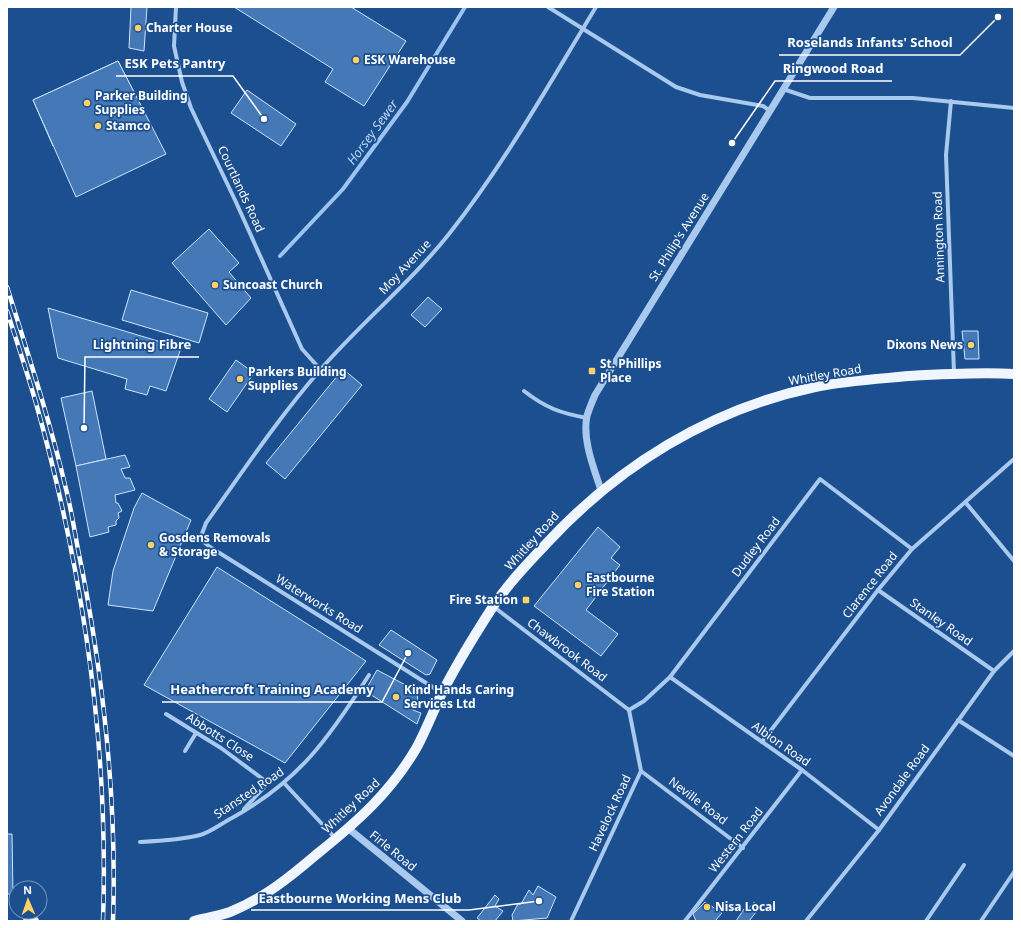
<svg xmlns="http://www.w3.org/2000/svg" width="1021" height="928" font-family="'Noto Sans',sans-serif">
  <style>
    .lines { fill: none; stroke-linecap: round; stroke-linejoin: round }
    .stream { stroke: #9cc4f0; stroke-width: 4 }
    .building { fill: #4478b7; stroke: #cfe3fa }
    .minor { stroke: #a9c9ee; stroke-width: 4 }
    .tertiary { stroke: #a9c9ee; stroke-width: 7 }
    .primary { stroke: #f0f6ff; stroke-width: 10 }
    .rail-casing { stroke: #fff; stroke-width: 4.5 }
    .rail { stroke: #1b4f8f; stroke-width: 3; stroke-dasharray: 9; stroke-linecap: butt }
    .poi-dot { fill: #ffd166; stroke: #1b4f8f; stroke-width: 1.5 }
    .labels { text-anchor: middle; stroke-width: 3.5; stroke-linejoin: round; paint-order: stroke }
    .poi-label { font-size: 12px; font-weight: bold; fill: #fff; stroke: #1b4f8f; text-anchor: start }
    .street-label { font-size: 12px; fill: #fff; stroke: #1b4f8f }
    .water-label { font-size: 13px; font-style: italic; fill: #b5d3f5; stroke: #1b4f8f }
    .leader { fill: none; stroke: #fff; stroke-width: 1.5 }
    .callout-dot { fill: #fff; stroke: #1b4f8f; stroke-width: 1.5 }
    .callout-label { font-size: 13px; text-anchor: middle; font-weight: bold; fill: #fff; stroke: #1b4f8f; stroke-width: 3.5; stroke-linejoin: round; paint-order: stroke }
  </style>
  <rect width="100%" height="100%" fill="#1b4f8f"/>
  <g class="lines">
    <!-- stream -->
    <polyline class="stream" points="280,256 343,189 407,102 465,7"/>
  </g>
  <!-- building -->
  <g class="building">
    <polygon points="131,7 147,7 144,51 129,48"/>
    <polygon points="234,7 351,7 406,41 364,106 325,82 333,69"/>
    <polygon points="118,61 141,106 53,146 33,100"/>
    <polygon points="118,61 166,154 76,197 33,100"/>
    <polygon points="247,90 296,124 281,146 231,113"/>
    <polygon points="209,229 239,263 229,272 251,298 226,325 172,263"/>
    <polygon points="131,290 208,313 199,343 122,320"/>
    <polygon points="428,297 442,309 425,327 411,315"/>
    <polygon points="48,308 181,348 166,391 150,386 147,395 125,389 127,379 58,358"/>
    <polygon points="962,331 978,331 979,359 965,359"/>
    <polygon points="236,360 254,373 227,412 209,399"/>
    <polygon points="343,369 362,385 285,479 266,463"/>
    <polygon points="92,391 106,459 76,466 61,398"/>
    <polygon points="125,455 130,467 121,469 125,478 130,478 135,490 115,495 116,503 118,503 122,511 118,513 119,518 116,521 116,525 108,527 109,532 90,537 76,466"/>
    <polygon points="142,493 191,520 153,611 108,605 113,571 134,508"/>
    <polygon points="598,527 620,547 611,558 620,565 586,610 618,634 601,656 534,606"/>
    <polygon points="217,567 366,661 285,763 144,685"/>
    <polygon points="391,630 437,660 430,674 426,675 379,645"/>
    <polygon points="377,670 417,691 418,703 413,710 421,713 417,724 365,691"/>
    <polygon points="7,834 12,834 13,894 7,894"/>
    <polygon points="538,886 556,897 547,918 513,921 512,915 518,904 521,904 529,890 533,895"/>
    <polygon points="495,895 499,899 495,906 503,911 495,921 481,921 477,918"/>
    <polygon points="705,902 722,913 715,921 696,921 693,914"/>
    <polygon points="754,902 760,907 749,921 736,921 744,909 747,910"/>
  </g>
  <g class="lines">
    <!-- minor -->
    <g class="minor">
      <polyline points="176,7 174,46 182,82 191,108 235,200 302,349 320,369"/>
      <polyline points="548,7 676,87 700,95 763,106 770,111"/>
      <polyline points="783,89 810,98 913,98 1014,108"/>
      <polyline points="951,101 946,155 954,373"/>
      <path d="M524,391C546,408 560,413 587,418"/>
      <polyline points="966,503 1014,561"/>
      <polyline points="878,590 994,671"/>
      <polyline points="494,607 629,710"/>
      <polyline points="670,677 802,770 879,830"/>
      <path d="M442,693L210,547L200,539L206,523C243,471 279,417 321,369C362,322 410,283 449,234C505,163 549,84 596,7"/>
      <polyline points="629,710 644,701 670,677 820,479 912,549"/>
      <polyline points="166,714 221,748 268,783 244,809"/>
      <polyline points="958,720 1014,756"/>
      <polyline points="762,742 878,590 912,549 1014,459"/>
      <polyline points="185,751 196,733"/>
      <polyline points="641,771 743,848"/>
      <polyline points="284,783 336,839"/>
      <path d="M140,842C160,841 181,840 200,835C211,832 222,823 232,818C299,781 329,738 369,675"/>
      <polyline points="571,921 641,771 629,710"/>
      <polyline points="685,921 802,770"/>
      <polyline points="806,921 879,830 994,671 1014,651"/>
      <polyline points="926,921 964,865"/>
      <polyline points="981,921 1014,872"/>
    </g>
    <!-- tertiary -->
    <g class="tertiary">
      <path d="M601,490C594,469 582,439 587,416C589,409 592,402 595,395L834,7"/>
      <polyline points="349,829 462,921"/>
    </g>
    <!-- primary -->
    <g class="primary">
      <polyline points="28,921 34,921"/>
      <path d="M194,921C206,918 219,916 230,912C263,899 290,877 317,854C357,822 391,792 417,747C426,730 433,712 441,695C456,665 474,636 492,608C507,585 527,564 546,544C618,466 710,409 815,387C845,381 878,379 909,376C944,374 979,372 1014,374"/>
    </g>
    <!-- rail casing -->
    <g class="rail-casing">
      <g id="rail">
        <path d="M7,287C28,354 50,421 66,489C73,516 76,543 82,569C104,684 117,803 113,921"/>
        <path d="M7,311C17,342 27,372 36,403C83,571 109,747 103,921"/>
      </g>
    </g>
    <!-- rail -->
    <use href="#rail" class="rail"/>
  </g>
  <!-- markers -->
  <g class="poi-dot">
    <circle cx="138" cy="28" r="4"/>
    <circle cx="356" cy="60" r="4"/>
    <circle cx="87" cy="103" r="4"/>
    <circle cx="98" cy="126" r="4"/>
    <circle cx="215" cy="285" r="4"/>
    <circle cx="971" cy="345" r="4"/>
    <rect x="588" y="367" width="8" height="8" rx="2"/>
    <circle cx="240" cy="379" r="4"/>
    <circle cx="151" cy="545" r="4"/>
    <circle cx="578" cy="585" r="4"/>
    <rect x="522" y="596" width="8" height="8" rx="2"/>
    <circle cx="396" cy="697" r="4"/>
    <circle cx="707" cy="907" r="4"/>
  </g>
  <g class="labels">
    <!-- poi labels -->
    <g class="poi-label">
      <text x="146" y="32">Charter House</text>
      <text x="364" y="64">ESK Warehouse</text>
      <text x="95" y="100">Parker Building<tspan x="95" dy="14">Supplies</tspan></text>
      <text x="106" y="130">Stamco</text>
      <text x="223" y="289">Suncoast Church</text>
      <text x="963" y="349" text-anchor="end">Dixons News</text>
      <text x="600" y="368">St. Phillips<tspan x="600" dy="14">Place</tspan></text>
      <text x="248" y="376">Parkers Building<tspan x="248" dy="14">Supplies</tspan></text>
      <text x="159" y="542">Gosdens Removals<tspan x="159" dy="14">&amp; Storage</tspan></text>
      <text x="586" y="582">Eastbourne<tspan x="586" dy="14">Fire Station</tspan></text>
      <text x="518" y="604" text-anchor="end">Fire Station</text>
      <text x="404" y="694">Kind Hands Caring<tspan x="404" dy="14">Services Ltd</tspan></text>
      <text x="715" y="911">Nisa Local</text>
    </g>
    <!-- street labels -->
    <g class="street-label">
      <text transform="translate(241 189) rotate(65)" y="4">Courtlands Road</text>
      <text transform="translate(679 237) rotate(-58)" y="4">St. Philip's Avenue</text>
      <text transform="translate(939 237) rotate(-92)" y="4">Annington Road</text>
      <text transform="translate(405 267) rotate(-47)" y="4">Moy Avenue</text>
      <text transform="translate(825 375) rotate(-10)" y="4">Whitley Road</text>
      <text transform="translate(532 541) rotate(-48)" y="4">Whitley Road</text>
      <text transform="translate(756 547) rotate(-53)" y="4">Dudley Road</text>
      <text transform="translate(870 585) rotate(-52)" y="4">Clarence Road</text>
      <text transform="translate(319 604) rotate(32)" y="4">Waterworks Road</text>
      <text transform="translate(941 622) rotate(35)" y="4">Stanley Road</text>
      <text transform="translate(567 650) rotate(37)" y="4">Chawbrook Road</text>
      <text transform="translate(220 737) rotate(33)" y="4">Abbotts Close</text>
      <text transform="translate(781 744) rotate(35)" y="4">Albion Road</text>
      <text transform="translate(902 780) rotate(-54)" y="4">Avondale Road</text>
      <text transform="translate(249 793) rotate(-34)" y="4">Stansted Road</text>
      <text transform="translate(698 801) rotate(37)" y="4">Neville Road</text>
      <text transform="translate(351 806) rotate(-43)" y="4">Whitley Road</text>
      <text transform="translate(610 813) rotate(-65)" y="4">Havelock Road</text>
      <text transform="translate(736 840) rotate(-52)" y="4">Western Road</text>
      <text transform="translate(393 851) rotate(39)" y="4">Firle Road</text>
    </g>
    <!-- water labels -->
    <g class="water-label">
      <text transform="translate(372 132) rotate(-54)" y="5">Horsey Sewer</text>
    </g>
  </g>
  <!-- callouts -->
  <path class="leader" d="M998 17L960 55H779M264 119L233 76H116M732 143L775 81H892M84 428L85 357H199M408 653L382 702H162M539 901L469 910H251"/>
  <g class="callout-dot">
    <circle cx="998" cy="17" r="4"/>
    <circle cx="264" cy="119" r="4"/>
    <circle cx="732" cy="143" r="4"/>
    <circle cx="84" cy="428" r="4"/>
    <circle cx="408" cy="653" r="4"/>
    <circle cx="539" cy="901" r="4"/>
  </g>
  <g class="callout-label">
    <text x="870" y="47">Roselands Infants' School</text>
    <text x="175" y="68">ESK Pets Pantry</text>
    <text x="833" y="73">Ringwood Road</text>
    <text x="142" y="349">Lightning Fibre</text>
    <text x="272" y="694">Heathercroft Training Academy</text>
    <text x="360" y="903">Eastbourne Working Mens Club</text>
  </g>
  <!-- border -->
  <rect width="1021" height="928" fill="none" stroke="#ffffff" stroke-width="16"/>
  <!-- north arrow -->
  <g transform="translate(28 900) rotate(358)"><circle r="19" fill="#1b4f8f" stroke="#7695bc"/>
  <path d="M0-3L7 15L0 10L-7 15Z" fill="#ffd166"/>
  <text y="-6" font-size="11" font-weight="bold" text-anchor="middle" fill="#ffffff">N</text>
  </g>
</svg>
